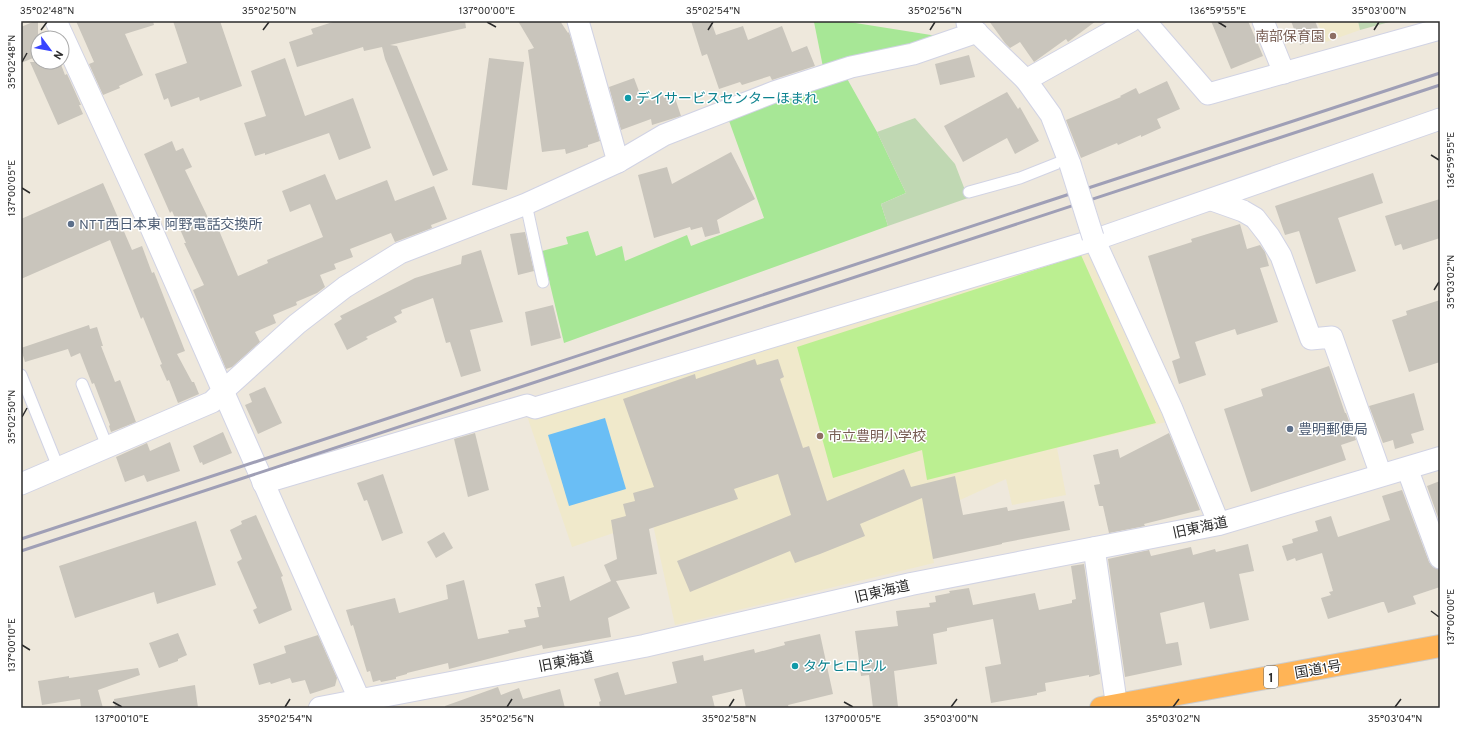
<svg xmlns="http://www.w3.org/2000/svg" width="1461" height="729" font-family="Overpass,'Noto Sans JP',sans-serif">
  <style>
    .education { fill: #f0e9cb }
    .green { fill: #a7e796 }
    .cemetery { fill: #c0d8b3 }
    .pitch { fill: #bbef91 }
    .water { fill: #6abef5 }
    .building { fill: #c9c5bc }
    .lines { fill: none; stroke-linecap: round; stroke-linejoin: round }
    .lane-casing { stroke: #d1d3e4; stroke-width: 13 }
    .street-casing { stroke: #d1d3e4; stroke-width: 23 }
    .secondary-casing { stroke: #d1d3e4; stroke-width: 24 }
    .highway-casing { stroke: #ccc; stroke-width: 24 }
    .lane { stroke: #fff; stroke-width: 11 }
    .street { stroke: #fff; stroke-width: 21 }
    .secondary { stroke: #fff; stroke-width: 22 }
    .highway { stroke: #ffb456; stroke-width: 22 }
    .rail { stroke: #9f9fb6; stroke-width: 3 }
    .street-bridge-casing { stroke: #d1d3e4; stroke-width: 23; stroke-linecap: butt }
    .street-bridge { stroke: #fff; stroke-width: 21 }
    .ticks { fill: none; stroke: #2b2b2b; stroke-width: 1.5 }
    .education-dot { fill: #8d6e63; stroke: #fff; stroke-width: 1.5 }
    .culture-dot { fill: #0f9aa8; stroke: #fff; stroke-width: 1.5 }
    .service-dot { fill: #5c6f8a; stroke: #fff; stroke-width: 1.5 }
    .labels { text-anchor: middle; stroke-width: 3; stroke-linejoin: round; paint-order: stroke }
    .shield { fill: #fff; stroke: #6b6b6b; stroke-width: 1 }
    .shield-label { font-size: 13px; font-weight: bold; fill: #2b2b2b }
    .education-label { font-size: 14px; fill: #785e54; stroke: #fff; text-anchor: end }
    .culture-label { font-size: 14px; fill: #0d838f; stroke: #fff; text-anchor: start }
    .service-label { font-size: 14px; fill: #4e5e75; stroke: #fff; text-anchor: start }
    .street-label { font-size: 14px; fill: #2b2b2b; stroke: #fff }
    .neatline { fill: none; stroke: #2b2b2b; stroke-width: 1.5 }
    .ticks-label { font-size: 10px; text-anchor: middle; fill: #2b2b2b }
  </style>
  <rect width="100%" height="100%" fill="#eee8dc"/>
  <!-- education -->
  <g class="education">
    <polygon points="1317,21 1358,21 1360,30 1326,42"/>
    <polygon points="1089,245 1166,422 1057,448 1066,495 1012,505 1006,479 925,516 934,563 675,625 652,520 572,547 526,413"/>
  </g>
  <!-- green -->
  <g class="green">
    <polygon points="843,21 931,35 953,36 823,67 814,22"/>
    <polygon points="845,75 877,132 906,193 881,204 888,226 564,343 542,251 568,244 566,237 588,231 596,256 622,246 625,261 687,235 691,246 764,218 728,118"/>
  </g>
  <!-- cemetery -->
  <g class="cemetery">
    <polygon points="1358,21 1393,21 1360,30"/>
    <polygon points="915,118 955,164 968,198 888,226 881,204 906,193 877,132"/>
  </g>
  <!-- pitch -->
  <polygon class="pitch" points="1081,255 1156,423 927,480 922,450 833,478 797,347"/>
  <!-- water -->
  <polygon class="water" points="605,418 626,489 569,506 548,435"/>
  <!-- building -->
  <g class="building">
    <polygon points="35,21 38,21 38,56 21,63 21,27"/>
    <polygon points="76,21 153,21 154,25 125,34 143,75 119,86 120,88 103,95 89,64 94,62"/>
    <polygon points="173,21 220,21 242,86 200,101 199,97 171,107 168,98 164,100 155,74 187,63"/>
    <polygon points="336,21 465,21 466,28 390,45 397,46 448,170 433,176 385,59 382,47 364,51 363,47 297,67 289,42 313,34 311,29"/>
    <polygon points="518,21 560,21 568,33 569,32 600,141 588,145 588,147 566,154 565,149 542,152 528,50 534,48"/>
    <polygon points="691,21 711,21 716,35 743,26 748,40 782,26 792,52 807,46 815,66 772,80 770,76 742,85 740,82 719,89 707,54 702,56"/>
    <polygon points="989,21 1096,21 1068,42 1066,39 1034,62 1020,42 1010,48 1005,43"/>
    <polygon points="1211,21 1248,21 1263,56 1231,69"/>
    <polygon points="1291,21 1315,21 1321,36 1300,45"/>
    <polygon points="969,55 975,77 940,85 935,64"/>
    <polygon points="285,58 305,116 353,98 371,148 339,160 329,133 265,155 265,153 255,156 244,123 266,116 251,71"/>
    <polygon points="489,58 524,62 507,190 472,185"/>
    <polygon points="30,62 60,62 65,75 67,74 81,105 79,105 83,114 58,125"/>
    <polygon points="634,78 643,102 673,92 681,116 652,125 651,119 621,130 609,87"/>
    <polygon points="1167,81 1180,109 1157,119 1161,128 1141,137 1141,135 1118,145 1117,143 1081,158 1066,120 1121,97 1120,96 1136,88 1139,94"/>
    <polygon points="1007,92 1018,109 1020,107 1039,141 1015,154 1007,138 963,162 944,126"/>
    <polygon points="172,141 176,151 183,148 192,167 185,170 214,230 218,228 238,276 268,263 267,260 323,237 310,204 290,212 282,191 325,174 336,200 387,180 395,201 434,186 447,219 431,225 432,228 395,242 391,233 350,249 353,257 334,264 336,269 320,275 325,287 317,293 296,302 297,305 273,315 276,323 255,332 260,342 232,367 226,369 193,290 204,285 184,243 186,243 172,211 170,213 144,154"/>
    <polygon points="731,152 755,199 717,220 720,233 705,237 702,227 691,230 690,227 654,238 638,175 667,167 672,184"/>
    <polygon points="1373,173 1383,203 1338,218 1356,271 1316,284 1299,231 1285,235 1275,206"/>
    <polygon points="103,183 132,250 142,246 152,273 154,272 185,351 177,354 192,382 194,382 199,394 178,403 169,380 167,381 160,365 162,364 143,317 141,319 110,240 21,279 21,219"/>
    <polygon points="1440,199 1440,238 1403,250 1401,244 1395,246 1385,216"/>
    <polygon points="1240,224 1247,249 1260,245 1265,252 1269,266 1260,268 1278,322 1237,335 1235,329 1195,342 1206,375 1179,384 1172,361 1180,358 1148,256 1192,242 1191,239"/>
    <polygon points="525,232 534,271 518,275 510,234"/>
    <polygon points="481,250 503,322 470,330 481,371 461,377 450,342 446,343 433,298 401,310 402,313 394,317 397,322 366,337 368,339 347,350 334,324 342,319 340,316 415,278 461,264 462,256"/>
    <polygon points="1440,300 1440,362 1409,372 1392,320 1407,315 1406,311"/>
    <polygon points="553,305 561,338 531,346 525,312"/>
    <polygon points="89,325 90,329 97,327 103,346 101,346 115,382 120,380 136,422 111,432 109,426 110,425 94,383 92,384 80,353 71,357 68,349 25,362 21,349 21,348"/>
    <polygon points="755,359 757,365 778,359 784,377 780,379 803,448 809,446 827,501 904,469 911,487 955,476 963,515 1007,507 1008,511 1064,501 1070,530 1002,543 1002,544 933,559 922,498 860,524 865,536 820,554 795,563 790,551 690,592 677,561 791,515 778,474 734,489 738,499 649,529 657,574 616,581 630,608 608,618 611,637 543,649 542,645 449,669 448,663 407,673 407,674 396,677 396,679 381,682 380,680 373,682 370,671 367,672 353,625 351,626 346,610 395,598 399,613 448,599 446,585 464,580 478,639 509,633 508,630 526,627 524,620 539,617 537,607 541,607 535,584 564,576 570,601 611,581 604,565 617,559 611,520 626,516 623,504 635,501 633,493 654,487 623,399 695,374 696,379"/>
    <polygon points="1329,366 1345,413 1346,413 1356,440 1341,445 1346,460 1251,492 1224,409 1263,396 1261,389"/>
    <polygon points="265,387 282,423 258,434 245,405 252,402 249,394"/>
    <polygon points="1414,393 1424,430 1411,434 1414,443 1395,449 1393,440 1383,443 1369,406"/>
    <polygon points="223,432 232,453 203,465 202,462 200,463 193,446"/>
    <polygon points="475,433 489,490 468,497 454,439"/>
    <polygon points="1169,433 1200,510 1144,524 1145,526 1109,533 1103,506 1099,506 1094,485 1100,484 1093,455 1118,449 1120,458"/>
    <polygon points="170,442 180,471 147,482 144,475 125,482 116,457 147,443 150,451"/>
    <polygon points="383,474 403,533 382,541 367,500 364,501 357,483"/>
    <polygon points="1440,481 1440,523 1427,486"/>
    <polygon points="1402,490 1429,562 1433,567 1440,570 1440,587 1413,596 1416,604 1388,613 1384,602 1382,602 1328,619 1321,598 1331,595 1329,592 1333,591 1322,553 1296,561 1295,558 1287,561 1282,546 1293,543 1292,539 1318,531 1315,521 1331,516 1338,537 1390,520 1382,496"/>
    <polygon points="256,515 283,576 281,577 292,610 259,624 253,610 257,608 237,562 242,559 230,530 242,524 241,521"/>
    <polygon points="196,521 216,585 157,604 154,592 75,618 59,566"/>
    <polygon points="444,532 453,548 436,558 427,542"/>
    <polygon points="1248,544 1254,571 1239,574 1249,620 1210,629 1204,602 1160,613 1166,644 1178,642 1182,665 1125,677 1108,559 1149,550 1151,556 1191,547 1193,555 1215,549 1216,552"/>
    <polygon points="1084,564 1100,674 1089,677 1089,675 1045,683 1046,691 1037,693 1037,695 991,703 985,667 1001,664 993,619 947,628 947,631 933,634 937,664 894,671 898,707 873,708 869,675 861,676 855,631 898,626 896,611 930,607 929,603 936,602 935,596 950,593 949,591 969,588 973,605 1035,593 1039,610 1072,603 1072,600 1076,599 1071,566"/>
    <polygon points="178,633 187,655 178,659 178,661 159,668 149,643"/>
    <polygon points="820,634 833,694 788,705 789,708 746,708 742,689 712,696 715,708 600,708 599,702 601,701 594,679 618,672 625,695 677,683 672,662 703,655 704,661 754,649 755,653 785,645 784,642"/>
    <polygon points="318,635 337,678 335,686 310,694 305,680 292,683 290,678 271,684 270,682 259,685 253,664 286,653 284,646"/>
    <polygon points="138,668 140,675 98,690 103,708 81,708 80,699 42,705 38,681 69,676 69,678"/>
    <polygon points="195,685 198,708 115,708 114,699"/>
    <polygon points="498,687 501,695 519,688 523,699 560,689 565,708 445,708 445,706"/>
  </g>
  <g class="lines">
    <!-- lane casing -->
    <g class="lane-casing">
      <g id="lane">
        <polyline points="969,192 1020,178 1068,159"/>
        <polyline points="526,204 543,282"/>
        <polyline points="21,375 58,467"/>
        <polyline points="82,384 107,446"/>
      </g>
    </g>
    <!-- street casing -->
    <g class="street-casing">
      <g id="street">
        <polyline points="56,21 148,221 223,391 297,324 345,287 400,253 526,204 618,162 578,21"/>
        <polyline points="1145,21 1208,94 1440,29"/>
        <polyline points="1263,21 1284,73"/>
        <polyline points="967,23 1026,80 1051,115 1070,164"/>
        <polyline points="1026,80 1131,21"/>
        <polyline points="618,162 664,135 774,92 851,67 913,54 977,32"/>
        <polyline points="1212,200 1243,211 1255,218 1269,236 1281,256 1311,339 1332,337 1381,475"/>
        <polyline points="1093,237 1172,409 1219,524"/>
        <polyline points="1407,468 1440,558"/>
        <polyline points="263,483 527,405 535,408 1094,240 1440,119"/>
        <polyline points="21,484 212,402 223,391 360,701 362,708"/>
        <polyline points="1094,548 1117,708"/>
      </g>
    </g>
    <!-- secondary casing -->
    <g class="secondary-casing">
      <polyline id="secondary" points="320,708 644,646 911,584 1219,524 1440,458"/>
    </g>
    <!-- highway casing -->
    <g class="highway-casing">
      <polyline id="highway" points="1101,708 1440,646"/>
    </g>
    <!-- lane -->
    <use href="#lane" class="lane"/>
    <!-- street -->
    <use href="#street" class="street"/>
    <!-- secondary -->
    <use href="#secondary" class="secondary"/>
    <!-- highway -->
    <use href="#highway" class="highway"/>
    <!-- rail -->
    <g class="rail">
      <polyline points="21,539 1027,208 1440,73"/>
      <polyline points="21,551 1440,85"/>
    </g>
    <!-- street-bridge casing -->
    <g class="street-bridge-casing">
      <polyline id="street-bridge" points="1070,164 1093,237"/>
    </g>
    <!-- street-bridge -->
    <use href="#street-bridge" class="street-bridge"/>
  </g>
  <!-- ticks -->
  <path class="ticks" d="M487,22L496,27M1218,22L1226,27M41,30L47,22M263,30L269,22M708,30L713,22M930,30L935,22M1374,30L1379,22M22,62L27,53M1431,155L1439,160M22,188L30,193M1434,290L1439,282M22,417L27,408M1431,611L1439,617M22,645L30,650M113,702L122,707M844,702L853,707M285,707L290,699M507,707L512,699M729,707L734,699M951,707L957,699M1173,707L1179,699M1395,707L1401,699"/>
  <!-- markers -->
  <g class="education-dot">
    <circle cx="1333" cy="36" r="4"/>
    <circle cx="820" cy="436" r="4"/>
  </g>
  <g class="culture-dot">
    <circle cx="628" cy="98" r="4"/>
    <circle cx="795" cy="666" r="4"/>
  </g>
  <g class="service-dot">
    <circle cx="71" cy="224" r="4"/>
    <circle cx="1290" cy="429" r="4"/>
  </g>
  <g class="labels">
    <!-- shield labels -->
    <rect class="shield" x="1264" y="666" width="14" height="22" rx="3"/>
    <g class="shield-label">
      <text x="1271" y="682">1</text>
    </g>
    <!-- education labels -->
    <g class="education-label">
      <text x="1325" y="41">南部保育園</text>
      <text x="828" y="441" text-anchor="start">市立豊明小学校</text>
    </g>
    <!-- culture labels -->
    <g class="culture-label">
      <text x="636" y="103">デイサービスセンターほまれ</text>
      <text x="803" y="671">タケヒロビル</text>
    </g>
    <!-- service labels -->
    <g class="service-label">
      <text x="79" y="229">NTT西日本東 阿野電話交換所</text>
      <text x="1298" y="434">豊明郵便局</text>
    </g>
    <!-- street labels -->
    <g class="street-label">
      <text transform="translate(1200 527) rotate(-12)" y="5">旧東海道</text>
      <text transform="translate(882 591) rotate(-13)" y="5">旧東海道</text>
      <text transform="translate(566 661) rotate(-11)" y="5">旧東海道</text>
      <text transform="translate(1318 669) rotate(-10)" y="5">国道1号</text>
    </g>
  </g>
  <!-- border -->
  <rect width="1461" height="729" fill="none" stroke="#ffffff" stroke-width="44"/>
  <!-- north arrow -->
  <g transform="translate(50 50) rotate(122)"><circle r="19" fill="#ffffff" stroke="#aaaaaa"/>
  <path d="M0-3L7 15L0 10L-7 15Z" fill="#3844ff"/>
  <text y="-6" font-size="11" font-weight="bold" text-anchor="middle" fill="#2b2b2b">N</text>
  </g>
  <rect x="22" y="22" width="1417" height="685" class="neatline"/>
  <g class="ticks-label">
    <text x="47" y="14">35°02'48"N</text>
    <text x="269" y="14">35°02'50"N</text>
    <text x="487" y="14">137°00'00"E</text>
    <text x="713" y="14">35°02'54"N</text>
    <text x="935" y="14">35°02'56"N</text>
    <text x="1218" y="14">136°59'55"E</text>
    <text x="1379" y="14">35°03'00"N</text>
    <text transform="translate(11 62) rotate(-90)" y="4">35°02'48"N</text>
    <text transform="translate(1450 160) rotate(-90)" y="4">136°59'55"E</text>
    <text transform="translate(11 188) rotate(-90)" y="4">137°00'05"E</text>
    <text transform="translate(1450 282) rotate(-90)" y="4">35°03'02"N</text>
    <text transform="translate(11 417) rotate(-90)" y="4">35°02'50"N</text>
    <text transform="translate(1450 617) rotate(-90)" y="4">137°00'00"E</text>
    <text transform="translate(11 645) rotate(-90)" y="4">137°00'10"E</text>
    <text x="122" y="722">137°00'10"E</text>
    <text x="285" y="722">35°02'54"N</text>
    <text x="507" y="722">35°02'56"N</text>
    <text x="729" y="722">35°02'58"N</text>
    <text x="853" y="722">137°00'05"E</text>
    <text x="951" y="722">35°03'00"N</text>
    <text x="1173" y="722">35°03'02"N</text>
    <text x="1395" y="722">35°03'04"N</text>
  </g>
</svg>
